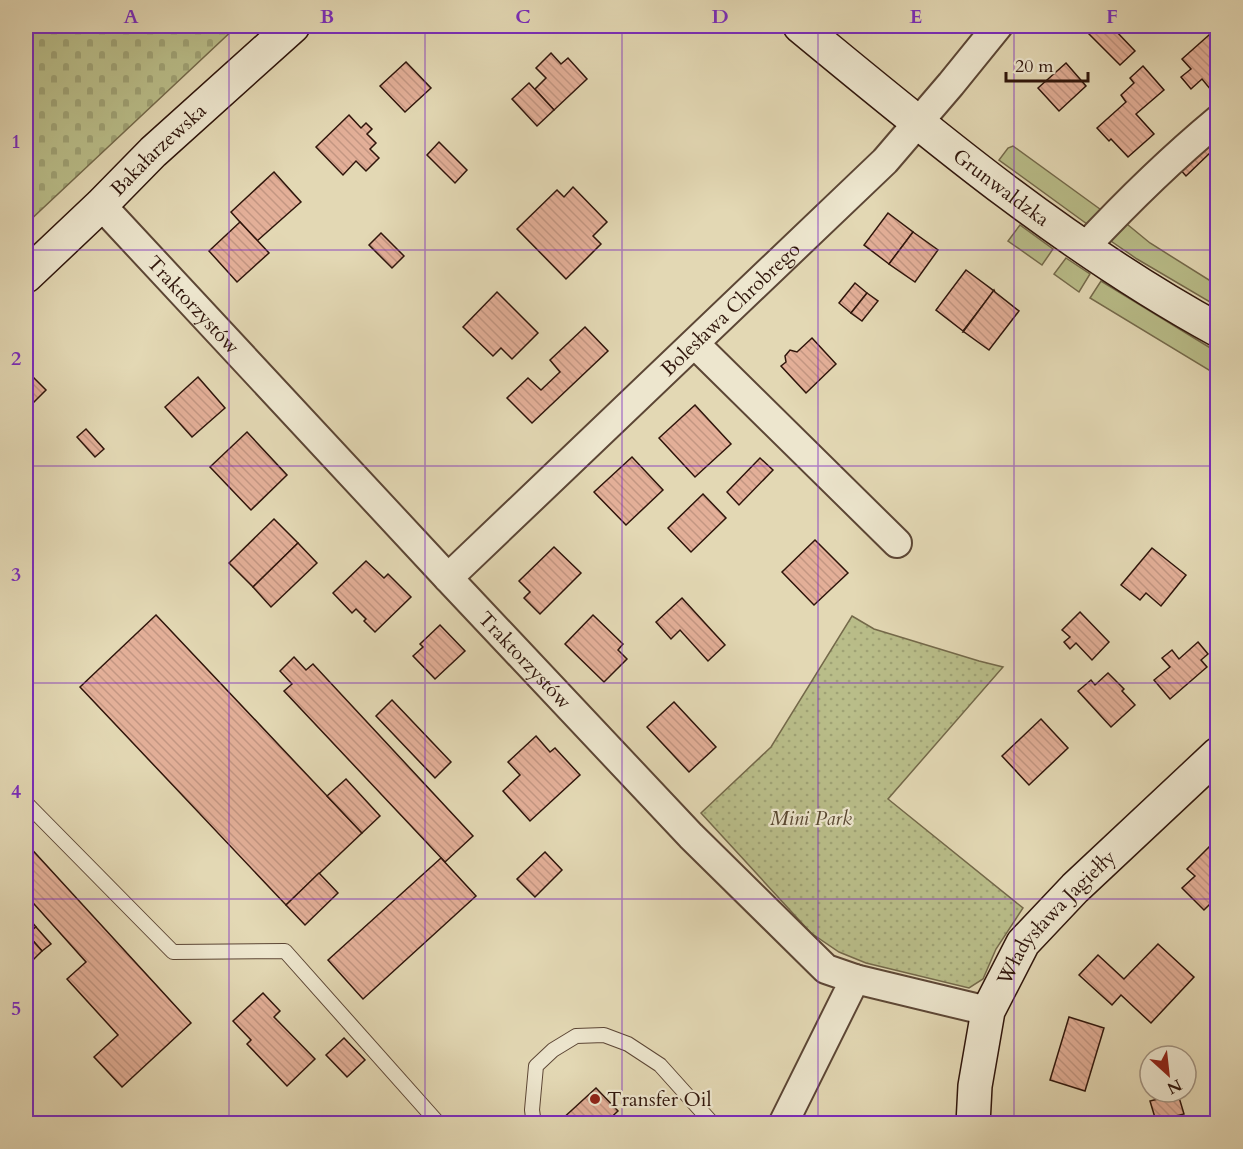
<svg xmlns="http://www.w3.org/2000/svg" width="1243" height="1149" font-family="Cardo,serif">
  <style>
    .green { fill: #b9bd89; stroke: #74694a; stroke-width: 1.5 }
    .cemetery { fill: url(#cemetery-stones); stroke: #74694a; stroke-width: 1.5 }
    .park { fill: url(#park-dots); stroke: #74694a; stroke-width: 1.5 }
    .building { fill: url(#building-back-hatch); stroke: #2f150b; stroke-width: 1.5 }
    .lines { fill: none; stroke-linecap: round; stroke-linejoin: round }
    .lane-casing { stroke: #5c4635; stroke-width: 16 }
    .street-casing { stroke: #5c4635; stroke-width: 32 }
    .secondary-casing { stroke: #2f150b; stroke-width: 36 }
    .lane { stroke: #ede6ce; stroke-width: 14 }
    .street { stroke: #ede6ce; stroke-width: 28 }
    .secondary { stroke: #ede6ce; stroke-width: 33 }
    .grid { fill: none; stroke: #7b2cbf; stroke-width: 1.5; stroke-opacity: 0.55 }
    .poi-dot { fill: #8f2418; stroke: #ede6ce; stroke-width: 2 }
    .labels { text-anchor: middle; stroke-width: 4.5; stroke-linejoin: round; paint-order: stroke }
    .street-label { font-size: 20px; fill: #2f150b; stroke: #ede6ce }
    .park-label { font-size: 20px; font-style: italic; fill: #584731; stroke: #ede6ce }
    .poi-label { font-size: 20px; fill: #2f150b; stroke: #ede6ce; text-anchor: start }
    .neatline { fill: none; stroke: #7b2cbf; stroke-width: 2 }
    .grid-label { font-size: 20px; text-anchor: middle; font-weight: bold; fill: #7b2cbf }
  </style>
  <defs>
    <pattern id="cemetery-stones" width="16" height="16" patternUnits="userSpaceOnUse" patternTransform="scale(1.5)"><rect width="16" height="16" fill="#b9bd89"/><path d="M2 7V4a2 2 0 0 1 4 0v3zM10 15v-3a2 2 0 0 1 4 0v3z" fill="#9fa275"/></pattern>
    <pattern id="park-dots" width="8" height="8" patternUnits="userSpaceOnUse" patternTransform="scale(1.5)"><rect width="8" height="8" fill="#b9bd89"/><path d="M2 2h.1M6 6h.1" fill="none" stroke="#9fa275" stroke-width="1.8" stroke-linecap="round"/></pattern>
    <pattern id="building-back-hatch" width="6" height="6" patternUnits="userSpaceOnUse" patternTransform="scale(1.5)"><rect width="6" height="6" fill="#e3af98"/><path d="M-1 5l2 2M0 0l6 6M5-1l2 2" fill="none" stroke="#c39682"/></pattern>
  </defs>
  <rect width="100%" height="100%" fill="#e3d8b4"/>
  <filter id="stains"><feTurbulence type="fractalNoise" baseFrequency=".00333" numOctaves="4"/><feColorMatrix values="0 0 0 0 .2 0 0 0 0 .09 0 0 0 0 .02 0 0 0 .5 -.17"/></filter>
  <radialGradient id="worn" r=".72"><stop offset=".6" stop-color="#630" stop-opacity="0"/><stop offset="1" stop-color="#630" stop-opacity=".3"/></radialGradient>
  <!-- green -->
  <g class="green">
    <polygon points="1013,146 1104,212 1094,222 1087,224 999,160 1008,148"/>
    <polygon points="1122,220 1150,243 1217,285 1217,301 1215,305 1137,259 1105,237"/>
    <polygon points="1020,225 1053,249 1042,265 1008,241"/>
    <polygon points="1066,258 1090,274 1079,292 1054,274"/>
    <polygon points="1101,281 1217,352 1217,375 1090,298"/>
  </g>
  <!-- cemetery -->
  <polygon class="cemetery" points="26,26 237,26 26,224"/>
  <!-- park -->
  <polygon class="park" points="852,616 874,629 979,661 1003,667 888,799 1023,908 996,949 983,979 969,988 866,963 839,952 811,933 701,813 771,747"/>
  <!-- building -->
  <g class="building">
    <polygon points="1081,26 1120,26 1115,30 1135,51 1120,65"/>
    <polygon points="1209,35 1218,45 1218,84 1211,90 1202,79 1191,89 1181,77 1191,69 1182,59"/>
    <polygon points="551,53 561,64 568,58 587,79 554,110 535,89 546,78 536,68"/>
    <polygon points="406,62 431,88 405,112 380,86"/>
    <polygon points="1066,63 1086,86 1059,111 1038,88"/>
    <polygon points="1143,66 1164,90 1136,114 1154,134 1128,157 1111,139 1109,141 1097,128 1126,102 1121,95 1134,83 1130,78"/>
    <polygon points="529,83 554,110 537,126 512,99"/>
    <polygon points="349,115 361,128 366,123 372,129 367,134 376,143 370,149 379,158 366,171 356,161 343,175 316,147"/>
    <polygon points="439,142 467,170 455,183 427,155"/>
    <polygon points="1205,143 1212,151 1186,176 1178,167"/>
    <polygon points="274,172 301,202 257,241 231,212"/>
    <polygon points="573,187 607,222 593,236 601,244 566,279 517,229 557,190 564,197"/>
    <polygon points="888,213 913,232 889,264 864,245"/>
    <polygon points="240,222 269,253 237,282 209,251"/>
    <polygon points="913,232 938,250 915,282 889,264"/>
    <polygon points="381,233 404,256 392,268 369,245"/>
    <polygon points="966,270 994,291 963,331 936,310"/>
    <polygon points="855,283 867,293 851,313 839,303"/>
    <polygon points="994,290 995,292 1019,311 989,350 964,332 963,332"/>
    <polygon points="497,292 538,333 512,359 501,348 493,356 463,327"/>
    <polygon points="867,293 878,301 862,321 851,313"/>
    <polygon points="585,327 608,351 532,423 507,398 528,378 541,390 560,372 550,360"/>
    <polygon points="812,338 836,364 806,393 781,366 786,362 785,356 790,350 797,352"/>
    <polygon points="30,374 46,390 26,410 26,379"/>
    <polygon points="198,377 225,408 192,437 165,407"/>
    <polygon points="695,405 731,444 695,477 659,438"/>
    <polygon points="86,429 104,449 95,457 77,437"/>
    <polygon points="247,432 287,475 251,510 210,467"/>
    <polygon points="632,457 663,490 626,525 594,492"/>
    <polygon points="760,458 773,470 739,505 727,492"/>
    <polygon points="703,494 726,518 691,552 668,528"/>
    <polygon points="274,519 298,543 253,587 229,563"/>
    <polygon points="815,540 848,573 814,605 782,572"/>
    <polygon points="298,543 317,563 271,607 253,587"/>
    <polygon points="554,547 581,573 540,614 524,598 530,592 519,581"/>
    <polygon points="1152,548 1186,575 1161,606 1146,593 1140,600 1121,585"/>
    <polygon points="366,561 384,578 388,574 411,597 375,632 364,621 366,619 356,609 352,613 333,593"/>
    <polygon points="682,598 725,645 708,661 680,630 671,639 656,622"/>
    <polygon points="1080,612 1109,642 1092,660 1076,643 1070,649 1064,642 1070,637 1062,630"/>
    <polygon points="156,615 362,833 286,905 80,687"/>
    <polygon points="593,615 623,644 618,650 627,659 604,682 565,644"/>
    <polygon points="440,625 465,651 435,679 413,656 423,647 420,644"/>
    <polygon points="1198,642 1208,654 1201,660 1207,667 1170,699 1154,680 1170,667 1162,658 1172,650 1179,659"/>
    <polygon points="294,657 306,670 313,664 473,836 445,862 284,691 292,684 280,671"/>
    <polygon points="1108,673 1124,689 1122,691 1135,705 1111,727 1078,691 1091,680 1095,685"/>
    <polygon points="392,700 451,762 435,778 376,716"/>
    <polygon points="674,702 716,747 689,772 647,727"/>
    <polygon points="1041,719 1068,748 1029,785 1002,756"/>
    <polygon points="536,736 550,752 555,748 580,775 530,821 503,791 520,775 508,762"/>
    <polygon points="346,779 380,816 362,833 327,796"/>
    <polygon points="1218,838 1218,904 1214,900 1204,910 1182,888 1195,876 1187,869"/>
    <polygon points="26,843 191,1023 122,1087 94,1057 118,1035 67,979 86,962 26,895"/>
    <polygon points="545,852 562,870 535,897 517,879"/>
    <polygon points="441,858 476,896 363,999 328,960"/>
    <polygon points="319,873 338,893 305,925 286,905"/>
    <polygon points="26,915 36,927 27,934 26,933"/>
    <polygon points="36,927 51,944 42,951 27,934"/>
    <polygon points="27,934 42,951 33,960 26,952 26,936"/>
    <polygon points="1158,944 1194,977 1151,1023 1121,995 1112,1005 1079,975 1098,955 1124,979"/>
    <polygon points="26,952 33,960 26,967"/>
    <polygon points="263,993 280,1011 274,1017 315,1059 287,1086 247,1044 251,1040 233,1021"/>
    <polygon points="1069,1017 1104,1028 1085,1091 1050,1080"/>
    <polygon points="344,1038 365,1060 347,1077 326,1055"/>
    <polygon points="596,1088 618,1111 604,1124 563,1124 560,1121"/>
    <polygon points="1178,1094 1184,1114 1156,1121 1150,1101"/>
    <polygon points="1084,1120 1084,1124 1047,1124 1047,1123"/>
  </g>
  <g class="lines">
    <!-- lane casing -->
    <g class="lane-casing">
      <g id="lane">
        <polyline points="26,803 173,952 285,951 439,1124"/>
        <polyline points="534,1124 532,1110 536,1066 553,1050 576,1036 604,1035 628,1044 660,1065 713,1124"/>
      </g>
    </g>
    <!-- street casing -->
    <g class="street-casing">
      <g id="street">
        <path id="s1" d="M101,205L448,578L691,836L826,969L855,979L783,1124"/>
        <path d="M1085,247C1127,202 1171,159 1218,120"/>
        <polyline points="695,344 897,543"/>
        <path id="s2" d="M448,578L885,161L951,84L998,26"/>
        <polyline points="855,979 988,1011"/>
      </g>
    </g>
    <!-- secondary casing -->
    <g class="secondary-casing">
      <g id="secondary">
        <path id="s3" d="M800,26C932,135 1066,247 1218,330"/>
        <path id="s4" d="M26,276L101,205L153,152L293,26"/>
        <path id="s5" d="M973,1124L975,1086L988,1011L1023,943L1075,888L1218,754"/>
      </g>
    </g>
    <!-- lane -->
    <use href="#lane" class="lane"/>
    <!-- street -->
    <use href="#street" class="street"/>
    <!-- secondary -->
    <use href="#secondary" class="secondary"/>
  </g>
  <!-- grid -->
  <path class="grid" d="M229,26V1124M425,26V1124M622,26V1124M818,26V1124M1014,26V1124M26,250H1218M26,466H1218M26,683H1218M26,899H1218"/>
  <!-- markers -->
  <circle class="poi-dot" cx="595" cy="1099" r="6"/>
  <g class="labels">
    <!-- street labels -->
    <g class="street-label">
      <text dy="7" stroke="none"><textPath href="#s4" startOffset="183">Bakałarzewska</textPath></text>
      <text dy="7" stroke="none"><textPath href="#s3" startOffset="258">Grunwaldzka</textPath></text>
      <text dy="7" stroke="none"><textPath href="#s1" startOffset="136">Traktorzystów</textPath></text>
      <text dy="7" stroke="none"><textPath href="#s2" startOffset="390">Bolesława Chrobrego</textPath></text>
      <text dy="7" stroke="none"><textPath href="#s1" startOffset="622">Traktorzystów</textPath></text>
      <text dy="7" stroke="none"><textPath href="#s5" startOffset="231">Władysława Jagiełły</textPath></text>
    </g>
    <!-- park labels -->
    <g class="park-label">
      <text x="811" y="825">Mini Park</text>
    </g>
    <!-- poi labels -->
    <g class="poi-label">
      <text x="607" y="1106">Transfer Oil</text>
    </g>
  </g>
  <!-- margin -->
  <rect width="1243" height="1149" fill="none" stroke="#e3d8b4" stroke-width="66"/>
  <!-- north arrow -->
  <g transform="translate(1168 1074) rotate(153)"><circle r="28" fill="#ede6ce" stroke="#a19280" stroke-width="1.5"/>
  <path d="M0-4.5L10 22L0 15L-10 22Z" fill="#8f2418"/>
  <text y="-9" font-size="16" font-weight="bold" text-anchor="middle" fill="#2f150b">N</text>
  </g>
  <!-- scale -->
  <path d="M1006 72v9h82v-9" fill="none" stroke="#2f150b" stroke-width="3"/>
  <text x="1015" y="72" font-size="18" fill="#2f150b" stroke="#ede6ce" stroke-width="4.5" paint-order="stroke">20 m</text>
  <rect x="33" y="33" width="1177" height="1083" class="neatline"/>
  <g class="grid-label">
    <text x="131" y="23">A</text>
    <text x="327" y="23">B</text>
    <text x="523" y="23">C</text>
    <text x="720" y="23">D</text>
    <text x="916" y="23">E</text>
    <text x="1112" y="23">F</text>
    <text x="16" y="148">1</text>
    <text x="16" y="365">2</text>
    <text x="16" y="581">3</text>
    <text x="16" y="798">4</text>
    <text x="16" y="1015">5</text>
  </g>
  <rect width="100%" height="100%" filter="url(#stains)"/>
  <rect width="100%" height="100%" fill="url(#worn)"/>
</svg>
